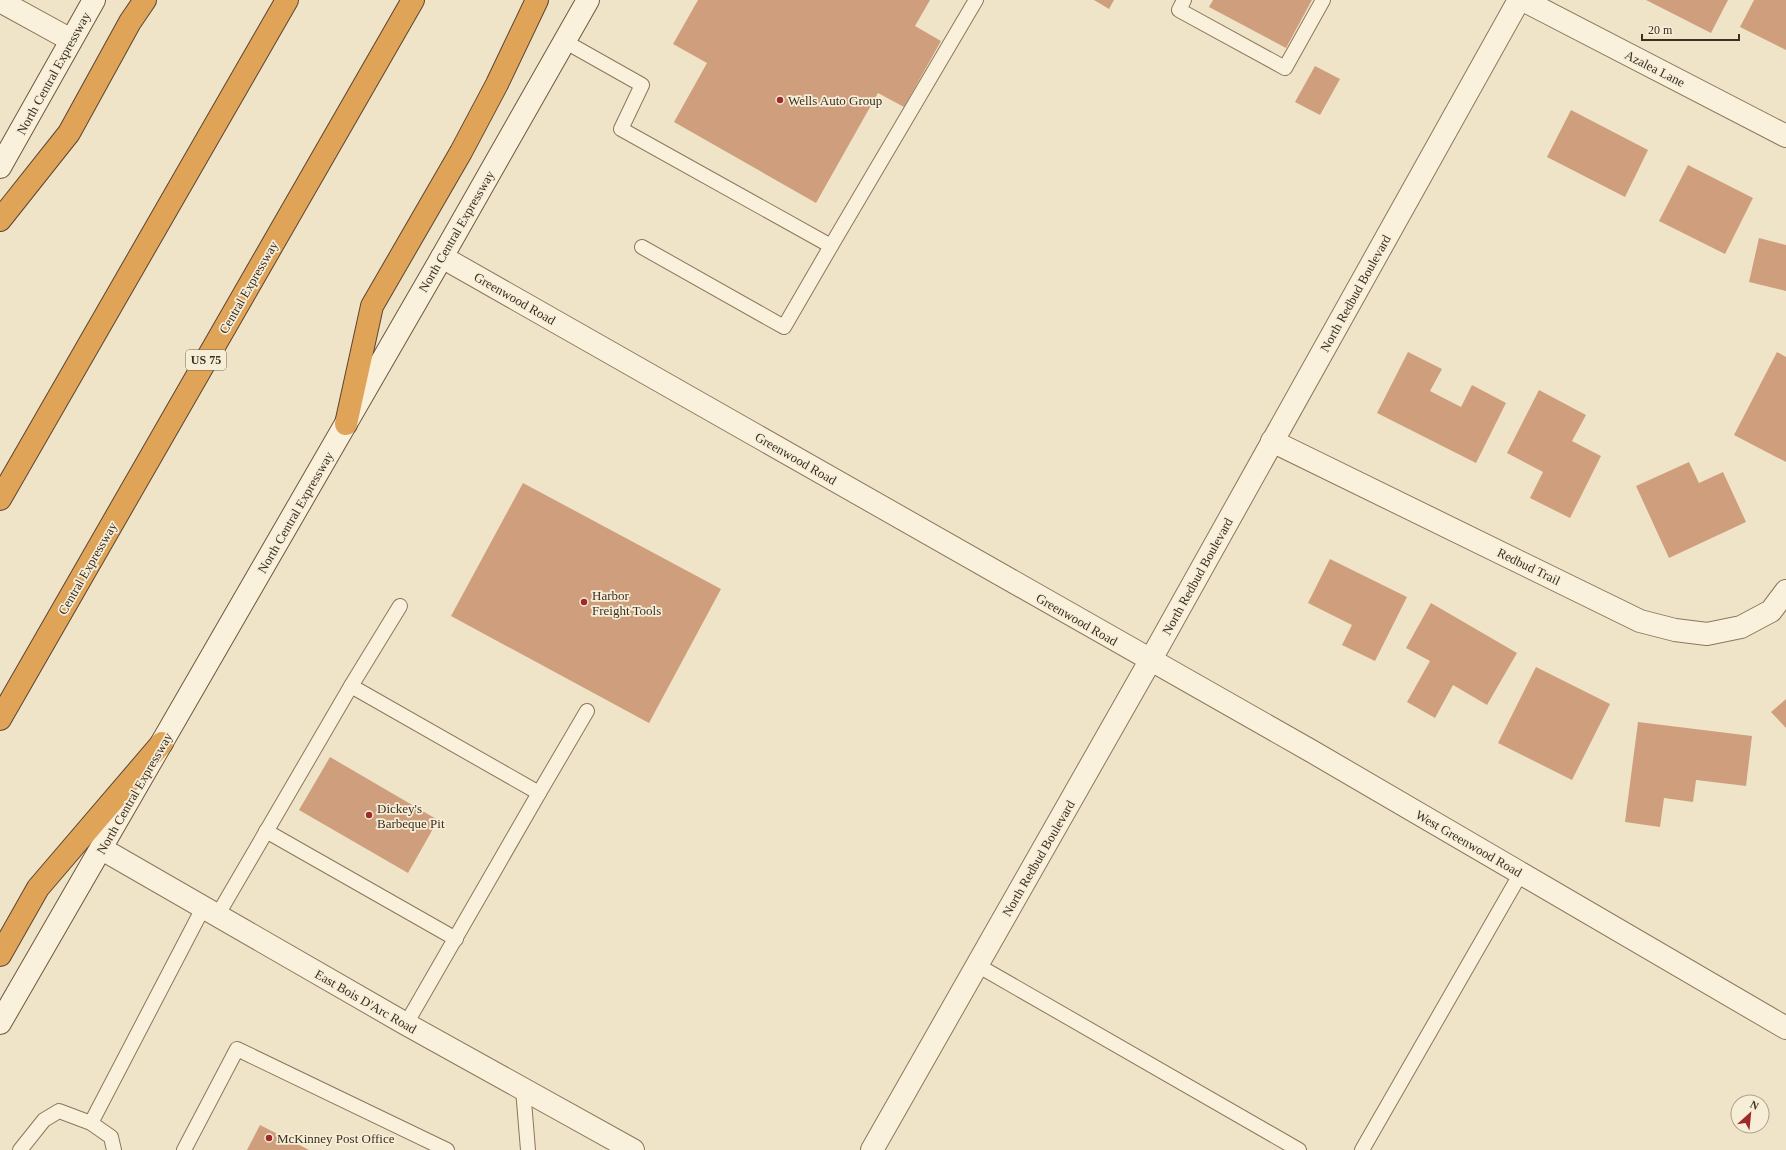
<svg xmlns="http://www.w3.org/2000/svg" width="1786" height="1150" font-family="Georgia,serif">
  <style>
    .building { fill: #cf9f7d }
    .lines { fill: none; stroke-linecap: round; stroke-linejoin: round }
    .service-casing { stroke: #8d765c; stroke-width: 16 }
    .minor-casing { stroke: #8d765c; stroke-width: 24 }
    .tertiary-casing { stroke: #8d765c; stroke-width: 24 }
    .secondary-casing { stroke: #6f573f; stroke-width: 24 }
    .motorway-casing { stroke: #5b4430; stroke-width: 24 }
    .service { stroke: #faf1dc; stroke-width: 14 }
    .minor { stroke: #faf1dc; stroke-width: 22 }
    .tertiary { stroke: #faf1dc; stroke-width: 22 }
    .secondary { stroke: #faf1dc; stroke-width: 22 }
    .motorway { stroke: #e0a458; stroke-width: 22 }
    .poi-dot { fill: #9e2a2b; stroke: #f7eed8; stroke-width: 1.5 }
    .labels { text-anchor: middle; stroke-width: 3.5; stroke-linejoin: round; paint-order: stroke }
    .shield { fill: #f7eed8; stroke: #756857; stroke-width: 1 }
    .shield-label { font-size: 12px; font-weight: bold; fill: #3d2e20 }
    .street-label { font-size: 13px; fill: #3d2e20; stroke: #f7eed8 }
    .poi-label { font-size: 13px; fill: #3d2e20; stroke: #f7eed8; text-anchor: start }
  </style>
  <rect width="100%" height="100%" fill="#f0e4c8"/>
  <!-- building -->
  <g class="building">
    <polygon points="698,0 930,0 915,26 941,41 904,107 878,93 816,203 674,122 707,63 673,44"/>
    <polygon points="1094,0 1114,0 1109,9"/>
    <polygon points="1213,0 1312,0 1286,48 1209,7"/>
    <polygon points="1646,0 1728,0 1711,33"/>
    <polygon points="1754,0 1786,0 1786,50 1740,27"/>
    <polygon points="1315,66 1340,79 1320,115 1295,102"/>
    <polygon points="1571,110 1648,150 1625,197 1547,157"/>
    <polygon points="1688,165 1753,198 1725,254 1659,221"/>
    <polygon points="1759,238 1786,245 1786,291 1749,282"/>
    <polygon points="1408,352 1442,369 1430,391 1461,407 1472,385 1506,403 1476,463 1377,413"/>
    <polygon points="1777,352 1786,357 1786,462 1734,435"/>
    <polygon points="1539,390 1586,415 1572,441 1601,456 1570,518 1530,498 1543,472 1507,453"/>
    <polygon points="1689,462 1699,483 1723,472 1746,522 1669,558 1636,486"/>
    <polygon points="523,483 721,589 649,723 451,616"/>
    <polygon points="1330,559 1407,597 1375,661 1342,645 1352,625 1308,603"/>
    <polygon points="1431,603 1517,653 1487,705 1453,685 1435,718 1407,702 1430,661 1406,648"/>
    <polygon points="1536,667 1610,704 1572,780 1498,743"/>
    <polygon points="1786,699 1786,728 1771,712"/>
    <polygon points="1638,722 1752,736 1746,786 1696,780 1693,802 1664,798 1660,827 1625,822"/>
    <polygon points="330,757 438,820 408,873 299,810"/>
    <polygon points="260,1125 309,1150 247,1150"/>
  </g>
  <g class="lines">
    <!-- service casing -->
    <g class="service-casing">
      <g id="service">
        <polyline points="1184,0 1179,10 1285,68 1323,0"/>
        <polyline points="564,41 642,85 621,129 831,246 976,0"/>
        <polyline points="642,247 784,327 831,246"/>
        <polyline points="351,686 400,606"/>
        <polyline points="539,793 587,711"/>
        <polyline points="266,831 456,939"/>
        <polyline points="217,916 351,686 539,793 406,1024"/>
        <polyline points="977,965 1299,1150"/>
        <polyline points="523,1089 528,1150"/>
        <polyline points="91,1123 203,908"/>
        <polyline points="20,1150 44,1120 59,1111 91,1123 111,1137 114,1150"/>
        <polyline points="184,1150 237,1049 447,1150"/>
        <polyline points="1362,1150 1521,873"/>
      </g>
    </g>
    <!-- minor casing -->
    <g class="minor-casing">
      <g id="minor">
        <polyline points="1523,0 1786,136"/>
        <polyline points="442,257 1313,752 1786,1028"/>
        <polyline points="1272,441 1640,621 1675,630 1707,634 1741,627 1771,611 1786,591"/>
        <polyline points="102,849 406,1024 633,1150"/>
      </g>
    </g>
    <!-- tertiary casing -->
    <g class="tertiary-casing">
      <g id="tertiary">
        <polyline points="0,1 71,40"/>
        <polyline points="872,1150 1150,661 1519,0"/>
      </g>
    </g>
    <!-- secondary casing -->
    <g class="secondary-casing">
      <g id="secondary">
        <polyline points="0,167 94,0"/>
        <polyline points="0,1023 442,257 588,0"/>
      </g>
    </g>
    <!-- motorway casing -->
    <g class="motorway-casing">
      <g id="motorway">
        <polyline points="0,220 69,133 130,22 145,0"/>
        <polyline points="346,424 372,306 461,152 497,84 537,0"/>
        <polyline points="0,499 287,0"/>
        <polyline points="0,719 413,0"/>
        <polyline points="0,955 38,888 162,743"/>
      </g>
    </g>
    <!-- service -->
    <use href="#service" class="service"/>
    <!-- minor -->
    <use href="#minor" class="minor"/>
    <!-- tertiary -->
    <use href="#tertiary" class="tertiary"/>
    <!-- secondary -->
    <use href="#secondary" class="secondary"/>
    <!-- motorway -->
    <use href="#motorway" class="motorway"/>
  </g>
  <!-- markers -->
  <g class="poi-dot">
    <circle cx="780" cy="100" r="4"/>
    <circle cx="584" cy="602" r="4"/>
    <circle cx="369" cy="815" r="4"/>
    <circle cx="269" cy="1138" r="4"/>
  </g>
  <g class="labels">
    <!-- shield labels -->
    <rect class="shield" x="186" y="350" width="40" height="20" rx="3"/>
    <g class="shield-label">
      <text x="206" y="364">US 75</text>
    </g>
    <!-- street labels -->
    <g class="street-label">
      <text transform="translate(1655 68) rotate(27)" y="5">Azalea Lane</text>
      <text transform="translate(53 73) rotate(-61)" y="5">North Central Expressway</text>
      <text transform="translate(456 231) rotate(-60)" y="5">North Central Expressway</text>
      <text transform="translate(248 287) rotate(-60)" y="5">Central Expressway</text>
      <text transform="translate(1355 293) rotate(-61)" y="5">North Redbud Boulevard</text>
      <text transform="translate(515 298) rotate(30)" y="5">Greenwood Road</text>
      <text transform="translate(796 458) rotate(30)" y="5">Greenwood Road</text>
      <text transform="translate(295 512) rotate(-60)" y="5">North Central Expressway</text>
      <text transform="translate(1529 566) rotate(26)" y="5">Redbud Trail</text>
      <text transform="translate(87 568) rotate(-60)" y="5">Central Expressway</text>
      <text transform="translate(1197 576) rotate(-61)" y="5">North Redbud Boulevard</text>
      <text transform="translate(1077 619) rotate(30)" y="5">Greenwood Road</text>
      <text transform="translate(134 793) rotate(-60)" y="5">North Central Expressway</text>
      <text transform="translate(1469 843) rotate(30)" y="5">West Greenwood Road</text>
      <text transform="translate(1038 858) rotate(-60)" y="5">North Redbud Boulevard</text>
      <text transform="translate(366 1001) rotate(30)" y="5">East Bois D'Arc Road</text>
    </g>
    <!-- poi labels -->
    <g class="poi-label">
      <text x="788" y="105">Wells Auto Group</text>
      <text x="592" y="600">Harbor<tspan x="592" dy="15">Freight Tools</tspan></text>
      <text x="377" y="813">Dickey's<tspan x="377" dy="15">Barbeque Pit</tspan></text>
      <text x="277" y="1143">McKinney Post Office</text>
    </g>
  </g>
  <!-- north arrow -->
  <g transform="translate(1750 1114) rotate(27)"><circle r="19" fill="#f7eed8" stroke="#ada18e"/>
  <path d="M0-3L7 15L0 10L-7 15Z" fill="#9e2a2b"/>
  <text y="-6" font-size="11" font-weight="bold" text-anchor="middle" fill="#3d2e20">N</text>
  </g>
  <!-- scale -->
  <path d="M1642 34v6h97v-6" fill="none" stroke="#3d2e20" stroke-width="2"/>
  <text x="1648" y="34" font-size="12" fill="#3d2e20" stroke="#f7eed8" stroke-width="3" paint-order="stroke">20 m</text>
</svg>
